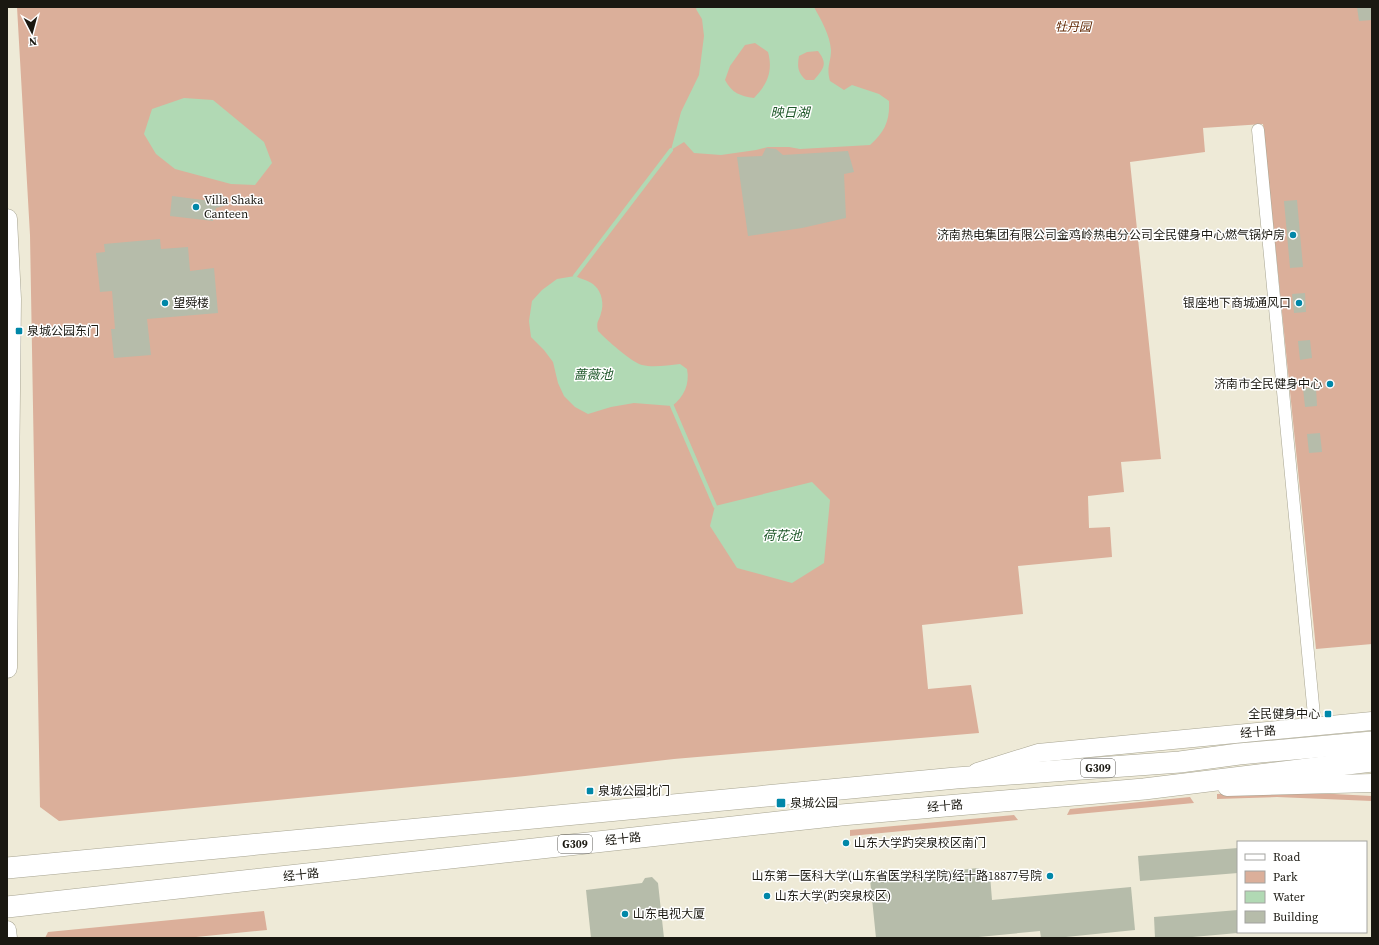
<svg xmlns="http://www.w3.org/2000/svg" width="1379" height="945" font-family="'Source Serif 4','Noto Sans SC',serif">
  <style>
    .green { fill: #dbaf9a }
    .water { fill: #b1d9b4; fill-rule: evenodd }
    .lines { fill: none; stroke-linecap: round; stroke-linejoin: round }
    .stream { stroke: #b1d9b4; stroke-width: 4 }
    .building { fill: #b6bcaa }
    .minor-casing { stroke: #a7a491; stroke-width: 13 }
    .secondary-casing { stroke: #a7a491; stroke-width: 19 }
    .primary-casing { stroke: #a7a491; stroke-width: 21 }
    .trunk-casing { stroke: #a7a491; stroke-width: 22 }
    .minor { stroke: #fff; stroke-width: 12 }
    .secondary { stroke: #fff; stroke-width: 18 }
    .primary { stroke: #fff; stroke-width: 20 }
    .trunk { stroke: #fff; stroke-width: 21 }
    .poi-dot { fill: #0087a8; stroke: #fff; stroke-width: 1.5 }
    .labels { text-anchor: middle; stroke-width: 3; stroke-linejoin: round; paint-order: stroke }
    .shield { fill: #fff; stroke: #5f5d58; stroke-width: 1 }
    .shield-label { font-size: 11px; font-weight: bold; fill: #1a1811 }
    .park-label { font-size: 12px; font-style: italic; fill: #602601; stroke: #fff }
    .poi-label { font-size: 12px; fill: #1a1811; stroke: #fff; text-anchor: start }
    .street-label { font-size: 12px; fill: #1a1811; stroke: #fff }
    .water-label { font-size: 13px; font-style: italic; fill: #1e5729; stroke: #fff }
  </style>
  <rect width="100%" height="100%" fill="#eeead7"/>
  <!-- green -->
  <g class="green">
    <polygon points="17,7 1372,7 1372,644 1316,649 1263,124 1203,128 1205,152 1130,162 1161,459 1121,462 1124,492 1088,496 1089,528 1110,527 1112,557 1018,566 1023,614 922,625 928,689 971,685 979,733 674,759 525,776 59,821 40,807 30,235"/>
    <polygon points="1276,791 1372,796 1372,801 1277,797 1217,799 1217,794"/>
    <polygon points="1190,797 1194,803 1067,815 1070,809"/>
    <polygon points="1014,815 1018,820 850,836 850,830"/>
    <polygon points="264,911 267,930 186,938 45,938 48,932"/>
  </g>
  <!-- water -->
  <g class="water">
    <path d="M697,7H814C821,20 830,35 831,50C831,63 826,67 830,81L844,90L852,85L879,94L889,101C890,120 885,132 870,145L800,149L789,147H768L756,150L721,155L694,153L684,142L671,150L681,112L699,75L704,36L702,19L696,9ZM755,43L768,52C773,70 768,84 754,98C740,96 732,93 725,80L730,66L745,45ZM818,51C828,64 824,68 814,80H806C798,73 797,67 799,56L807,52Z"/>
    <polygon points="184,98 213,100 264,142 272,163 255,185 231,184 175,169 156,154 144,134 152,109"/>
    <path d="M575,276C581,279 591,281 595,286C602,292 604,305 601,313C599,322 596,320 598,331C607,340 631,362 642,365C654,368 668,365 680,364L687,369C690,384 684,397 672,406L634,403L611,407L588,414L575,407L564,396L558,383L553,362L544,350L531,337L529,321L532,301L542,290L557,279Z"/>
    <polygon points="812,482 830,500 824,563 792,583 737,568 710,526 715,506"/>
  </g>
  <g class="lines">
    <!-- stream -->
    <g class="stream">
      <polyline points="575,276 671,150"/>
      <polyline points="672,406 715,506"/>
    </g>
  </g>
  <!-- building -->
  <g class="building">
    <polygon points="1357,7 1372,7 1372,20 1359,21"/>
    <polygon points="766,148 776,149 783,155 848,151 854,172 844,174 846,218 802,228 748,236 737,157 762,156"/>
    <polygon points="220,193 226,198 224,206 216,208 213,221 170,216 172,196 211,201 211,195"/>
    <polygon points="1297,200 1303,267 1290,268 1284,201"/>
    <polygon points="160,239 161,249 188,247 190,271 214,268 218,313 147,319 151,355 114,358 111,329 115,329 112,291 100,292 96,253 105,252 104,244"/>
    <polygon points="1305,293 1306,312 1294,313 1292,294"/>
    <polygon points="1310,340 1312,358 1300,360 1298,341"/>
    <polygon points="1316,387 1317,406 1305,407 1303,388"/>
    <polygon points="1320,433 1322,452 1309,453 1307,434"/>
    <polygon points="1238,848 1238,873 1140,881 1138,856"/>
    <polygon points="978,868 990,875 992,900 1131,887 1135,930 1056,938 1041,938 1040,931 968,938 876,938 870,879"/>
    <polygon points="652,877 658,883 664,938 591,938 586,890 642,883 645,878"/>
    <polygon points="1238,910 1238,933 1181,938 1155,938 1154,917"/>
  </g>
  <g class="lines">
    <!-- minor casing -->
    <g class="minor-casing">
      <polyline id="minor" points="1258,130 1315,726"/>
    </g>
    <!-- secondary casing -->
    <g class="secondary-casing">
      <g id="secondary">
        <polyline points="977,772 1038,753 1372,721"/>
        <polyline points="1227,787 1372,783"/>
        <polyline points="7,930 8,938"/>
      </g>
    </g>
    <!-- primary casing -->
    <g class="primary-casing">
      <polyline id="primary" points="7,219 11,299 7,668"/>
    </g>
    <!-- trunk casing -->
    <g class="trunk-casing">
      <g id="trunk">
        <polyline points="7,868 956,778 1180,762 1239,754 1372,742"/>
        <polyline points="7,907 841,815 1144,789 1372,761"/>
      </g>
    </g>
    <!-- minor -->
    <use href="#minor" class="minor"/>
    <!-- secondary -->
    <use href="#secondary" class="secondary"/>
    <!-- primary -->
    <use href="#primary" class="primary"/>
    <!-- trunk -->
    <use href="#trunk" class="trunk"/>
  </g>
  <!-- markers -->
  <g class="poi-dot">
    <circle cx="196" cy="207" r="4"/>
    <circle cx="1293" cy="235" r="4"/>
    <circle cx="165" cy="303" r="4"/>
    <circle cx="1299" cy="303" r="4"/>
    <rect x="15" y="327" width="8" height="8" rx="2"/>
    <circle cx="1330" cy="384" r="4"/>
    <rect x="1324" y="710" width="8" height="8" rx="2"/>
    <rect x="586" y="787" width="8" height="8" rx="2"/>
    <rect x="776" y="798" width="10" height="10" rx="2"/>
    <circle cx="846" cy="843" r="4"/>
    <circle cx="1050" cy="876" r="4"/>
    <circle cx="767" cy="896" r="4"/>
    <circle cx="625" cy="914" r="4"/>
  </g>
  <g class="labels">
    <!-- shield labels -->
    <g class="shield">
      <rect x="1081" y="759" width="34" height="18" rx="3"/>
      <rect x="558" y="835" width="34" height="18" rx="3"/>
    </g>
    <g class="shield-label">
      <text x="1098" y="772">G309</text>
      <text x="575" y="848">G309</text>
    </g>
    <!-- park labels -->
    <g class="park-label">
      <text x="1073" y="31">牡丹园</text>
    </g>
    <!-- poi labels -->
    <g class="poi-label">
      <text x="204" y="204">Villa Shaka<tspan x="204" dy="14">Canteen</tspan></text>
      <text x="1285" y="239" text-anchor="end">济南热电集团有限公司金鸡岭热电分公司全民健身中心燃气锅炉房</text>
      <text x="173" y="307">望舜楼</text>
      <text x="1291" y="307" text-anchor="end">银座地下商城通风口</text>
      <text x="27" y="335">泉城公园东门</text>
      <text x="1322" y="388" text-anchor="end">济南市全民健身中心</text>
      <text x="1320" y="718" text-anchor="end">全民健身中心</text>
      <text x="598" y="795">泉城公园北门</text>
      <text x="790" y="807">泉城公园</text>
      <text x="854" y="847">山东大学趵突泉校区南门</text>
      <text x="1042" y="880" text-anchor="end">山东第一医科大学(山东省医学科学院)经十路18877号院</text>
      <text x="775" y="900">山东大学(趵突泉校区)</text>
      <text x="633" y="918">山东电视大厦</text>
    </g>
    <!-- street labels -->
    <g class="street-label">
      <text transform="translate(1258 732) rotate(-5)" y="4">经十路</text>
      <text transform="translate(945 806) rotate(-5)" y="4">经十路</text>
      <text transform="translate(623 839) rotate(-6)" y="4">经十路</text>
      <text transform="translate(301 875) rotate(-6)" y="4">经十路</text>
    </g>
    <!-- water labels -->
    <g class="water-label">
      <text x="790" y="117">映日湖</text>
      <text x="593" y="379">蔷薇池</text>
      <text x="782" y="540">荷花池</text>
    </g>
  </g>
  <!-- border -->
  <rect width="1379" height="945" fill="none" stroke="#1a1811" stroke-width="16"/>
  <!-- legend -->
  <rect x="1237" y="841" width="130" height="92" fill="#ffffff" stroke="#a3a3a0"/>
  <rect x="1245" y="854" width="20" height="6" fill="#ffffff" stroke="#a3a3a0"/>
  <text x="1273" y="861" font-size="12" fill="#1a1811">Road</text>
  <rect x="1245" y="871" width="20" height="12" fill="#dbaf9a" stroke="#a3a3a0"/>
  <text x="1273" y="881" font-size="12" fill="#1a1811">Park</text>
  <rect x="1245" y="891" width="20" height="12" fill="#b1d9b4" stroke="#a3a3a0"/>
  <text x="1273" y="901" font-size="12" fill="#1a1811">Water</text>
  <rect x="1245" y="911" width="20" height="12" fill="#b6bcaa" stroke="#a3a3a0"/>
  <text x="1273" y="921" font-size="12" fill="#1a1811">Building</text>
  <!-- north arrow -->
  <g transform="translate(32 32) rotate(174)" stroke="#ffffff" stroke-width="3" paint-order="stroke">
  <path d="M0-3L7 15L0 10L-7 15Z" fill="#1a1811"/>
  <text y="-6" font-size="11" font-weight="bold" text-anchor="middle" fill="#1a1811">N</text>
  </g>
</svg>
